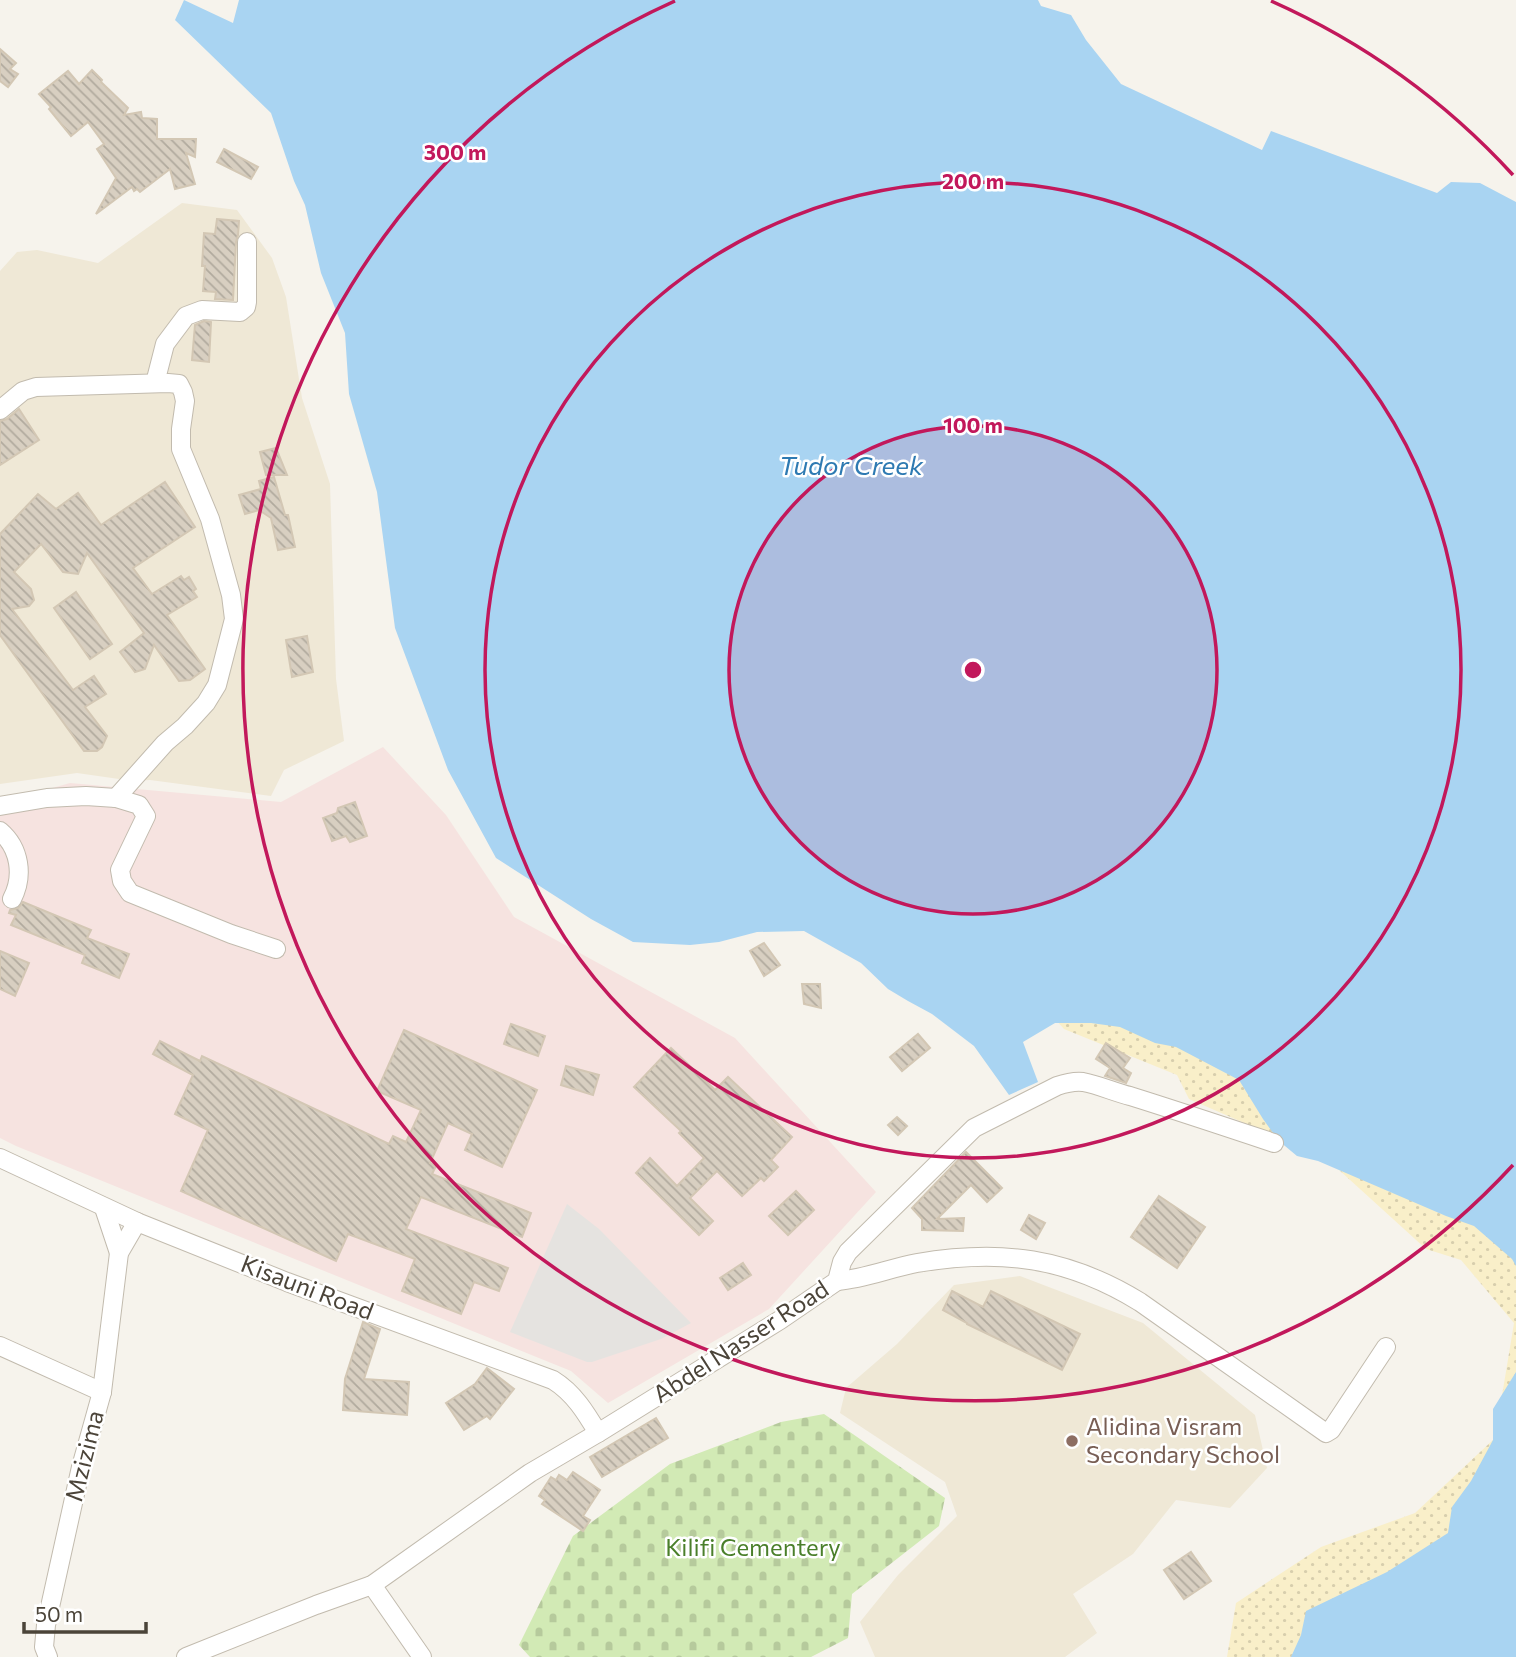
<svg xmlns="http://www.w3.org/2000/svg" width="1516" height="1657" font-family="Commissioner,sans-serif">
  <style>
    .education { fill: #efe8d6 }
    .medical { fill: #f6e3e0 }
    .sand { fill: url(#sand-dots) }
    .cemetery { fill: url(#cemetery-stones) }
    .parking { fill: #e5e3e0 }
    .water { fill: #a9d4f2 }
    .building { fill: url(#building-back-hatch); stroke: #d3c7b4; stroke-width: 2 }
    .lines { fill: none; stroke-linecap: round; stroke-linejoin: round }
    .street-casing { stroke: #c2bbae; stroke-width: 20 }
    .street { stroke: #fff; stroke-width: 18 }
    .ring { fill: none; stroke: #c2185b; stroke-width: 3.5 }
    .education-dot { fill: #8d6e63; stroke: #fff; stroke-width: 2.5 }
    .labels { text-anchor: middle; stroke-width: 5; stroke-linejoin: round; paint-order: stroke }
    .street-label { font-size: 24px; fill: #4b4439; stroke: #fff }
    .education-label { font-size: 24px; fill: #785e54; stroke: #fff; text-anchor: start }
    .park-label { font-size: 24px; fill: #4a7f2a; stroke: #fff }
    .water-label { font-size: 26px; font-style: italic; fill: #2e7ab2; stroke: #fff }
    .centre { fill: #c2185b; stroke: #fff; stroke-width: 3.5 }
    .ring-label { font-size: 21px; text-anchor: middle; font-weight: bold; fill: #c2185b; stroke: #fff; stroke-width: 5; stroke-linejoin: round; paint-order: stroke }
  </style>
  <defs>
    <pattern id="sand-dots" width="8" height="8" patternUnits="userSpaceOnUse" patternTransform="scale(1.75)"><rect width="8" height="8" fill="#f9efc9"/><path d="M2 2h.1M6 6h.1" fill="none" stroke="#d7cead" stroke-width="1.8" stroke-linecap="round"/></pattern>
    <pattern id="cemetery-stones" width="16" height="16" patternUnits="userSpaceOnUse" patternTransform="scale(1.75)"><rect width="16" height="16" fill="#d2eab5"/><path d="M2 7V4a2 2 0 0 1 4 0v3zM10 15v-3a2 2 0 0 1 4 0v3z" fill="#b6ca9c"/></pattern>
    <pattern id="building-back-hatch" width="6" height="6" patternUnits="userSpaceOnUse" patternTransform="scale(1.75)"><rect width="6" height="6" fill="#d8cfc1"/><path d="M-1 5l2 2M0 0l6 6M5-1l2 2" fill="none" stroke="#b1aa9e"/></pattern>
  </defs>
  <rect width="100%" height="100%" fill="#f6f3ec"/>
  <!-- education -->
  <g class="education">
    <polygon points="182,203 237,210 272,258 286,297 302,398 330,484 336,679 344,741 284,770 271,796 150,780 133,781 77,773 0,784 0,271 17,252 37,250 98,263"/>
    <polygon points="1020,1276 1143,1323 1255,1415 1267,1468 1230,1508 1176,1500 1133,1554 1073,1594 1097,1633 1065,1657 875,1657 860,1622 898,1575 957,1516 945,1482 840,1413 846,1388 897,1344 954,1285"/>
  </g>
  <!-- medical -->
  <polygon class="medical" points="383,747 446,815 514,917 735,1038 876,1192 769,1309 608,1403 571,1371 16,1146 0,1138 0,803 70,783 281,802"/>
  <!-- sand -->
  <polygon class="sand" points="1009,968 1516,1136 1516,1618 1485,1657 1227,1657 1236,1603 1321,1547 1415,1513 1495,1438 1514,1323 1461,1260 1426,1249 1327,1159 1189,1099 1177,1075 1064,1029"/>
  <!-- cemetery -->
  <polygon class="cemetery" points="824,1414 945,1498 939,1526 852,1594 848,1638 811,1657 530,1657 519,1645 573,1536 670,1464 781,1422"/>
  <!-- parking -->
  <polygon class="parking" points="567,1204 599,1229 691,1323 661,1339 592,1362 587,1362 510,1332"/>
  <!-- water -->
  <g class="water">
    <polygon points="184,0 233,23 239,0 1038,0 1041,6 1071,15 1086,40 1121,84 1262,150 1271,131 1437,193 1451,182 1480,183 1516,202 1516,1266 1512,1259 1474,1226 1446,1216 1318,1161 1297,1156 1279,1141 1263,1119 1239,1080 1176,1047 1155,1043 1120,1027 1091,1023 1055,1023 1023,1042 1038,1082 1009,1095 974,1046 932,1014 908,1001 888,989 861,963 804,931 757,932 719,942 690,945 633,942 591,919 496,858 448,770 395,628 377,492 349,394 345,333 321,273 305,205 294,181 271,113 175,20"/>
    <polygon points="1516,1372 1516,1657 1291,1657 1301,1635 1306,1611 1387,1572 1448,1533 1452,1507 1471,1481 1493,1440 1493,1409"/>
  </g>
  <!-- building -->
  <g class="building">
    <polygon points="0,49 16,63 10,69 18,74 8,87 0,81"/>
    <polygon points="92,70 102,80 101,82 128,108 124,115 141,112 142,118 157,119 157,139 196,139 195,157 186,153 195,184 175,189 170,169 140,192 137,189 134,191 132,187 96,214 116,178 97,149 104,144 88,122 71,136 49,109 51,107 39,94 68,71 79,84"/>
    <polygon points="224,149 258,167 251,179 217,162"/>
    <polygon points="217,219 239,221 238,235 236,242 233,300 215,299 216,292 203,291 205,266 202,266 204,233 215,234"/>
    <polygon points="204,321 211,322 209,362 192,360 195,325"/>
    <polygon points="19,409 39,440 0,465 0,421 7,419"/>
    <polygon points="276,448 287,475 266,475 260,452"/>
    <polygon points="274,477 285,515 288,515 295,547 278,550 271,518 259,510 245,514 239,495 261,489 259,481"/>
    <polygon points="165,482 195,527 133,568 152,594 181,576 184,580 189,577 196,589 193,591 197,597 167,615 205,669 190,680 179,681 154,645 145,669 135,672 120,652 144,633 87,553 78,574 63,572 41,544 14,572 31,589 34,600 29,606 12,609 73,690 94,676 106,694 85,707 107,736 102,747 97,751 84,751 0,635 0,534 38,494 56,509 78,493 101,525"/>
    <polygon points="76,592 112,644 90,659 54,608"/>
    <polygon points="307,636 313,672 292,677 286,640"/>
    <polygon points="355,802 367,836 350,842 346,836 332,841 323,818 337,813 338,808"/>
    <polygon points="23,902 91,930 87,938 129,954 119,978 82,963 85,955 11,925 16,915 9,913 10,910 18,908"/>
    <polygon points="764,943 780,965 764,976 750,951"/>
    <polygon points="0,951 29,963 15,996 0,989"/>
    <polygon points="802,984 820,984 821,1008 804,1004"/>
    <polygon points="511,1024 545,1036 538,1056 504,1044"/>
    <polygon points="404,1030 537,1090 502,1167 465,1150 472,1134 448,1123 430,1163 436,1166 432,1174 531,1213 522,1237 421,1197 406,1229 508,1268 499,1291 474,1282 461,1314 402,1291 415,1259 348,1234 336,1261 181,1191 208,1130 175,1114 193,1075 153,1054 160,1041 200,1061 202,1056 389,1144 393,1136 406,1142 421,1110 377,1091"/>
    <polygon points="918,1034 930,1048 902,1071 890,1057"/>
    <polygon points="1106,1043 1130,1058 1123,1068 1131,1073 1126,1083 1105,1076 1110,1068 1096,1059"/>
    <polygon points="671,1048 715,1090 728,1077 792,1137 771,1160 778,1167 764,1181 761,1178 742,1196 717,1171 690,1198 713,1221 699,1235 636,1173 650,1158 677,1186 704,1158 679,1133 681,1131 634,1087"/>
    <polygon points="566,1066 599,1075 593,1095 561,1085"/>
    <polygon points="897,1117 907,1126 898,1135 888,1125"/>
    <polygon points="966,1152 1002,1188 987,1202 971,1185 937,1219 964,1218 963,1231 922,1230 922,1219 912,1208"/>
    <polygon points="796,1191 814,1210 788,1235 769,1216"/>
    <polygon points="1159,1196 1205,1227 1177,1268 1131,1237"/>
    <polygon points="1029,1215 1045,1223 1036,1239 1021,1230"/>
    <polygon points="743,1263 751,1275 728,1290 720,1278"/>
    <polygon points="952,1291 983,1307 991,1291 1080,1334 1062,1370 967,1324 967,1323 943,1310"/>
    <polygon points="363,1322 380,1329 364,1379 409,1382 407,1415 343,1410 345,1379"/>
    <polygon points="487,1368 514,1389 490,1419 487,1416 464,1430 446,1403 475,1384"/>
    <polygon points="656,1418 668,1438 602,1477 590,1457"/>
    <polygon points="573,1472 600,1490 583,1516 590,1520 583,1531 542,1504 545,1500 539,1496 551,1477 556,1480 559,1475 567,1480"/>
    <polygon points="1191,1552 1211,1581 1184,1599 1164,1570"/>
  </g>
  <g class="lines">
    <!-- street casing -->
    <g class="street-casing">
      <g id="street">
        <polyline points="155,383 165,344 186,316 202,310 240,312 246,307 247,302 247,242"/>
        <polyline points="0,410 23,391 36,387 168,383 179,384 183,392 185,401 181,429 181,449 210,519 231,595 234,619 217,685 206,703 185,726 165,743 116,798"/>
        <polyline points="0,806 47,798 86,796 116,798 139,805 146,816 120,870 122,881 130,893 231,934 276,949"/>
        <path d="M0,831C20,848 24,876 12,899"/>
        <path d="M0,1158L137,1222L287,1282L553,1380C574,1393 586,1413 598,1433"/>
        <polyline points="104,1208 119,1253"/>
        <path d="M837,1281C865,1279 890,1268 917,1263C1001,1249 1067,1257 1140,1302L1326,1433L1331,1430L1386,1347"/>
        <polyline points="0,1346 102,1392"/>
        <polyline points="372,1585 422,1657"/>
        <polyline points="48,1657 44,1647 46,1625 81,1467 102,1392 119,1253 137,1222"/>
        <path d="M186,1657L316,1605L372,1585L530,1473L598,1433L780,1320L837,1281L842,1262L848,1252L974,1128L1057,1086C1066,1083 1074,1081 1083,1082C1099,1085 1114,1092 1130,1096C1178,1111 1226,1127 1274,1143"/>
      </g>
    </g>
    <!-- street -->
    <use href="#street" class="street"/>
  </g>
  <!-- distance rings -->
  <circle cx="973" cy="670" r="244" fill="#c2185b" fill-opacity=".12"/>
  <g class="ring">
    <circle cx="973" cy="670" r="244"/>
    <circle cx="973" cy="670" r="488"/>
    <path d="M1513 1165A732 732 0 1 1 675 1M1271 1A732 732 0 0 1 1513 175"/>
  </g>
  <!-- markers -->
  <circle class="education-dot" cx="1072" cy="1441" r="7"/>
  <g class="labels">
    <!-- street labels -->
    <g class="street-label">
      <text transform="translate(307 1288) rotate(21)" y="8">Kisauni Road</text>
      <text transform="translate(741 1342) rotate(-33)" y="8">Abdel Nasser Road</text>
      <text transform="translate(85 1456) rotate(-76)" y="8">Mzizima</text>
    </g>
    <!-- education labels -->
    <g class="education-label">
      <text x="1086" y="1435">Alidina Visram<tspan x="1086" dy="28">Secondary School</tspan></text>
    </g>
    <!-- park labels -->
    <g class="park-label">
      <text x="753" y="1556">Kilifi Cementery</text>
    </g>
    <!-- water labels -->
    <g class="water-label">
      <text x="851" y="475">Tudor Creek</text>
    </g>
  </g>
  <circle cx="973" cy="670" r="10" class="centre"/>
  <g class="ring-label">
    <text x="455" y="160">300 m</text>
    <text x="973" y="189">200 m</text>
    <text x="973" y="433">100 m</text>
  </g>
  <!-- scale -->
  <path d="M24 1622v10h122v-10" fill="none" stroke="#4b4439" stroke-width="3.5"/>
  <text x="35" y="1622" font-size="21" fill="#4b4439" stroke="#ffffff" stroke-width="5" paint-order="stroke">50 m</text>
</svg>
